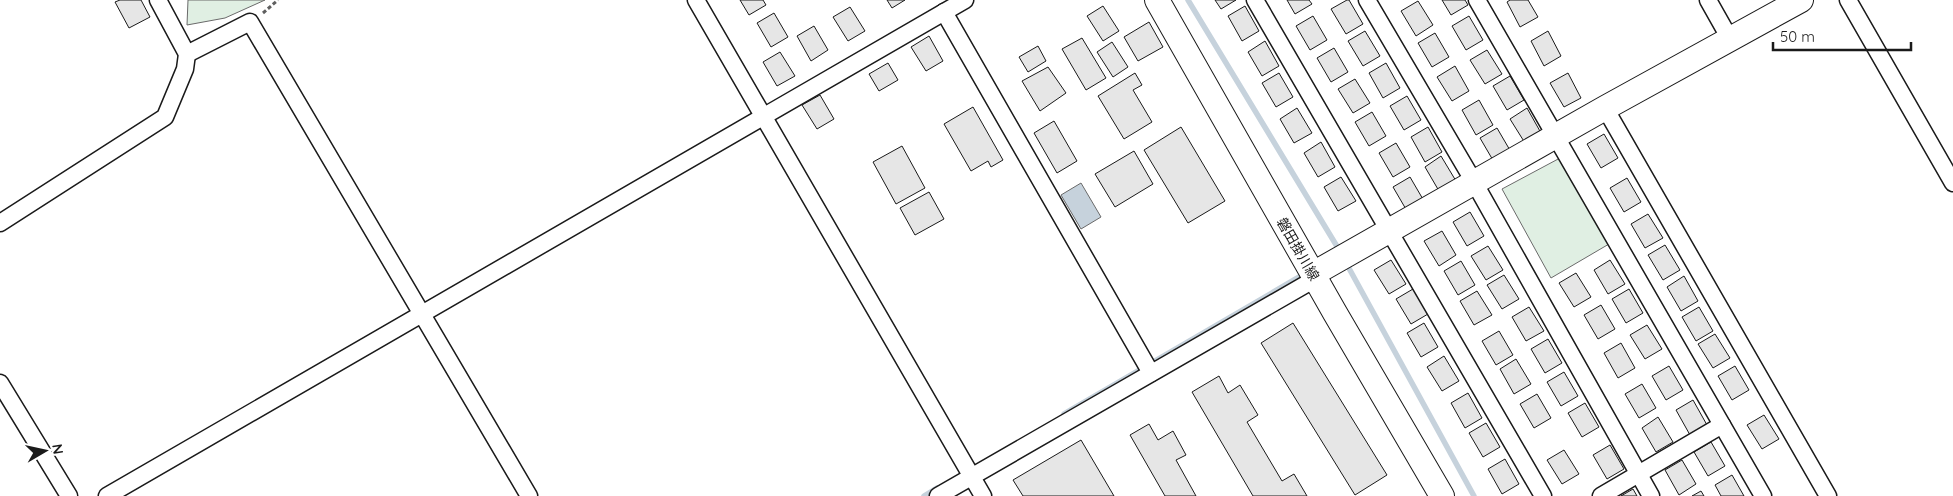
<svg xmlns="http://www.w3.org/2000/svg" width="1953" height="496" font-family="Quicksand,'Noto Sans JP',sans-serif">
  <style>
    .green { fill: #e0efe3; stroke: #6a6a6a }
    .water { fill: #c6d2dc; stroke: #6a6a6a }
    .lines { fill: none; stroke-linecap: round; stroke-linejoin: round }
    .stream { stroke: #c6d2dc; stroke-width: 5.5 }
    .building { fill: #e6e6e6; stroke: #1a1a1a }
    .street-casing { stroke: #1a1a1a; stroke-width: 19 }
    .secondary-casing { stroke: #1a1a1a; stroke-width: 26 }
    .path { stroke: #5f5f5f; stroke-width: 3; stroke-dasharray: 4 2.5; stroke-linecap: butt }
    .street { stroke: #fff; stroke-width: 16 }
    .secondary { stroke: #fff; stroke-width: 24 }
    .labels { text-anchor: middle; stroke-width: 4; stroke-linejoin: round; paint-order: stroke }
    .street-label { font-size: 14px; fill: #1a1a1a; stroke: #fff }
  </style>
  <rect width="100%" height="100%" fill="#fff"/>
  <!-- green -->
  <g class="green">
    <polygon points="188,0 265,0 225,18 187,25"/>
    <polygon points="1560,158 1609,244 1551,278 1502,189"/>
  </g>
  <!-- water -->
  <polygon class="water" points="1081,183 1101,217 1081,229 1061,195"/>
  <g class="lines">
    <!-- stream -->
    <g class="stream">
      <polyline points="1188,0 1341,253"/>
      <polyline points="1345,261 1474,496"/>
      <polyline points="1064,414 1306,273"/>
      <polyline points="924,496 937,488"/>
    </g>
  </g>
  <!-- building -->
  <g class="building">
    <polygon points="120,0 141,0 150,17 129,28 115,2"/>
    <polygon points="740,0 763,0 766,5 749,15"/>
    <polygon points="887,0 905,0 892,8"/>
    <polygon points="1215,0 1236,0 1221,9"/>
    <polygon points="1287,0 1309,0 1312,4 1295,14"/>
    <polygon points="1347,0 1349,0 1363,24 1346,34 1331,9"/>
    <polygon points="1442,0 1465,0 1468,5 1451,15"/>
    <polygon points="1510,0 1528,0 1538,17 1520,27 1507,2"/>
    <polygon points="1418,1 1433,25 1416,36 1401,11"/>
    <polygon points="1103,6 1119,31 1103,41 1087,16"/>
    <polygon points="1245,6 1259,31 1242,41 1228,16"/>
    <polygon points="850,7 865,31 848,41 833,17"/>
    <polygon points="774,13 788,37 771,47 757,23"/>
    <polygon points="1313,16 1327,40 1310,50 1296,26"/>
    <polygon points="1469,16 1483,40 1466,50 1452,26"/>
    <polygon points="1149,22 1163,47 1138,61 1124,37"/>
    <polygon points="814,26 828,50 811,61 797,36"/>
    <polygon points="1365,31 1380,56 1363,66 1348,41"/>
    <polygon points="1548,31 1561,56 1544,66 1531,41"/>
    <polygon points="1435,33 1449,57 1432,67 1418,43"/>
    <polygon points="929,36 943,61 926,71 911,47"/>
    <polygon points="1082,38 1106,78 1086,90 1062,49"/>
    <polygon points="1265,41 1279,66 1262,76 1248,52"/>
    <polygon points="1112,42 1128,67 1113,77 1097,52"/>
    <polygon points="1038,46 1046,61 1028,72 1019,57"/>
    <polygon points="1334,48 1348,72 1331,82 1317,58"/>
    <polygon points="1487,50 1502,74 1485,84 1470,60"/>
    <polygon points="780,52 795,76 777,86 763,62"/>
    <polygon points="888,63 898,80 879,91 869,74"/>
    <polygon points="1386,63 1400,88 1383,98 1369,73"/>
    <polygon points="1455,66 1469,91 1452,101 1437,77"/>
    <polygon points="1048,67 1066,93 1040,111 1022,81"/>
    <polygon points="1135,73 1142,85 1133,90 1152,122 1124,139 1098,96"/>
    <polygon points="1279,73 1293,97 1276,107 1262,83"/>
    <polygon points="1568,73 1581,98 1564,107 1550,83"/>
    <polygon points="1510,76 1524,100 1507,110 1493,86"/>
    <polygon points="1355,79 1370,103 1353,113 1338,89"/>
    <polygon points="820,95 834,119 817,129 802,105"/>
    <polygon points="1407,96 1421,120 1404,130 1390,106"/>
    <polygon points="1479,100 1493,125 1476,135 1462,110"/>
    <polygon points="973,107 1003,160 991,167 988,161 971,171 944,124"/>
    <polygon points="1297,108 1312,133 1294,143 1280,119"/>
    <polygon points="1527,108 1541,133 1525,143 1510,119"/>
    <polygon points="1372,112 1386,136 1369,146 1355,122"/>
    <polygon points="1054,121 1077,161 1057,173 1034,133"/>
    <polygon points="1181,127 1225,201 1188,223 1144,150"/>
    <polygon points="1428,127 1442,152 1425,162 1411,137"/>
    <polygon points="1497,128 1511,152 1494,162 1480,138"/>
    <polygon points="1604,134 1618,158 1601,168 1587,144"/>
    <polygon points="1321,142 1335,167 1318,177 1304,153"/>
    <polygon points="1396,143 1410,167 1393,177 1379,153"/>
    <polygon points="902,146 925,188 896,204 873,162"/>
    <polygon points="1134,151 1153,184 1115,207 1095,174"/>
    <polygon points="1441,156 1456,181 1439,191 1425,167"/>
    <polygon points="1341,177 1356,201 1338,211 1324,187"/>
    <polygon points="1410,177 1424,201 1407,211 1393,187"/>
    <polygon points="1627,178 1641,202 1624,212 1610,188"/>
    <polygon points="929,192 944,219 915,235 900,208"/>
    <polygon points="1470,212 1484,236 1467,246 1453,222"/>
    <polygon points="1648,214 1663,238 1645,248 1631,224"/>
    <polygon points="1442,231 1456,255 1439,266 1424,241"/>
    <polygon points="1665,245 1680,270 1663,280 1648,255"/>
    <polygon points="1488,246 1503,270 1486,280 1471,256"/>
    <polygon points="1391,260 1406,284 1389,294 1374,270"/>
    <polygon points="1610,260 1625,284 1608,294 1594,270"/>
    <polygon points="1461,261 1475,285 1458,295 1444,271"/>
    <polygon points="1576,273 1591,297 1574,307 1559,283"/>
    <polygon points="1504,275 1519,299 1502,309 1487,285"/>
    <polygon points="1684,276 1698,301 1681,311 1667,287"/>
    <polygon points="1413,289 1428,314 1411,324 1396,299"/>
    <polygon points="1629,289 1643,313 1626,323 1612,299"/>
    <polygon points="1477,291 1492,315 1474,325 1460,301"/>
    <polygon points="1601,305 1615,329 1598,339 1584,315"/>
    <polygon points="1529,307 1544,331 1526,341 1512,317"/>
    <polygon points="1699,307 1713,331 1696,341 1682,317"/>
    <polygon points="1293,323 1387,475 1355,495 1261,343"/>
    <polygon points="1424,323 1438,347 1421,357 1407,333"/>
    <polygon points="1647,325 1662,349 1645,359 1630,335"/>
    <polygon points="1499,331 1513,355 1496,365 1482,341"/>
    <polygon points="1715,334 1730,358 1713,368 1698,344"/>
    <polygon points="1548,339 1562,363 1545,373 1531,349"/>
    <polygon points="1621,343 1635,368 1618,378 1604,353"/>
    <polygon points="1444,356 1459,381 1442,391 1427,367"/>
    <polygon points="1516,359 1531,384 1514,394 1500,369"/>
    <polygon points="1669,366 1683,390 1666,400 1652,376"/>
    <polygon points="1735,366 1749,390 1732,400 1718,376"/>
    <polygon points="1564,372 1578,396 1561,406 1547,382"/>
    <polygon points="1219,376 1228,393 1240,385 1258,415 1247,422 1282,481 1294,474 1307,496 1253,496 1192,392"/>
    <polygon points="1642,384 1656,408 1639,418 1625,394"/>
    <polygon points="1468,393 1482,418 1465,428 1451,403"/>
    <polygon points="1537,394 1551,418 1534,428 1520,404"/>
    <polygon points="1693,400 1707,425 1690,435 1676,410"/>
    <polygon points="1585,403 1599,427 1582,437 1568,413"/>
    <polygon points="1764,415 1779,439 1762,449 1747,425"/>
    <polygon points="1658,417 1673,442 1656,452 1642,428"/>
    <polygon points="1486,423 1500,447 1483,457 1469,433"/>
    <polygon points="1149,424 1158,440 1173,431 1186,455 1176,460 1196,496 1165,496 1130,435"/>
    <polygon points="1081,440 1114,496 1023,496 1013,480"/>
    <polygon points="1711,442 1725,466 1708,476 1694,452"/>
    <polygon points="1610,445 1624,469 1607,479 1593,455"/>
    <polygon points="1564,450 1579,474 1562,484 1547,460"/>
    <polygon points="1505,459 1519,484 1502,494 1488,469"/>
    <polygon points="1682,460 1696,484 1679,495 1665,470"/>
    <polygon points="1732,475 1744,496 1721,496 1715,485"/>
    <polygon points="1633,489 1637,496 1621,496"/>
    <polygon points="1701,491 1704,496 1692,496"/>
  </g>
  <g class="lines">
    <!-- street casing -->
    <g class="street-casing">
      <g id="street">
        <polyline points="696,0 983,496"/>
        <polyline points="1255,0 1543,496"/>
        <polyline points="1367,0 1474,182 1651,496"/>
        <polyline points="1477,0 1763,496"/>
        <polyline points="1708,0 1730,39"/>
        <polyline points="1848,0 1953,183"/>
        <polyline points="944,12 1151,373"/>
        <polyline points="187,54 250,22 529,496"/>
        <polyline points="1605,108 1828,496"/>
        <polyline points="0,223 165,117 185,69 187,54 158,0"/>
        <polyline points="0,383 69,496"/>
        <polyline points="107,496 965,0"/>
        <polyline points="938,496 1315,279"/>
        <polyline points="1601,496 1722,425"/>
      </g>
    </g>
    <!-- secondary casing -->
    <g class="secondary-casing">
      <g id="secondary">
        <polyline points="1157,0 1335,313 1442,496"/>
        <polyline points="1313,274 1605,108 1801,0"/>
      </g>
    </g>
    <!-- path -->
    <polyline class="path" points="263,13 278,0"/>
    <!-- street -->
    <use href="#street" class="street"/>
    <!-- secondary -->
    <use href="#secondary" class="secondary"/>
  </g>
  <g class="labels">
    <!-- street labels -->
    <g class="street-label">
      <text transform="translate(1298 249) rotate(60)" y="5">磐田掛川線</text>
    </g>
  </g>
  <!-- north arrow -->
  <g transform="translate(45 451) rotate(81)" stroke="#ffffff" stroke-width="4" paint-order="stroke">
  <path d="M0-4L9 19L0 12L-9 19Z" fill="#1a1a1a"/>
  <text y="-8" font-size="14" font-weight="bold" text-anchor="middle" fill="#1a1a1a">N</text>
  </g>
  <!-- scale -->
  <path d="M1773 42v8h138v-8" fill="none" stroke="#1a1a1a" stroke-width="2.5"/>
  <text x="1780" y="42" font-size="15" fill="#1a1a1a" stroke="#ffffff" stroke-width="4" paint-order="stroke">50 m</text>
</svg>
